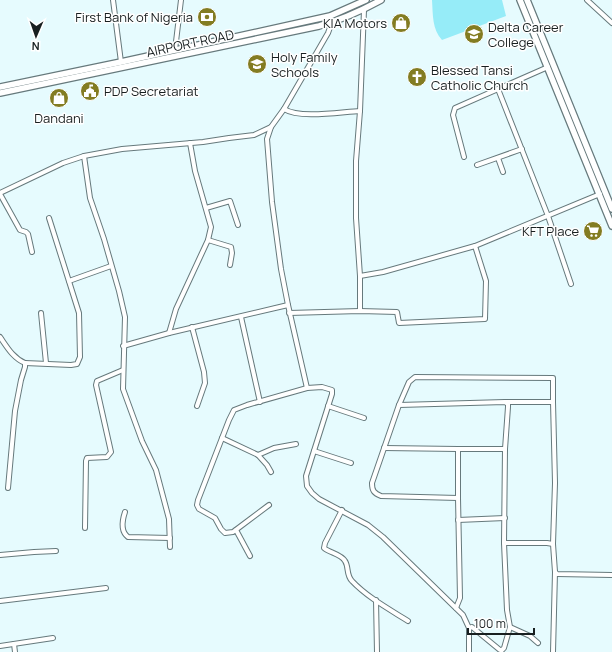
<svg xmlns="http://www.w3.org/2000/svg" width="612" height="652" font-family="Manrope,sans-serif">
  <style>
    .green { fill: #96ecf8 }
    .lines { fill: none; stroke-linecap: round; stroke-linejoin: round }
    .street-casing { stroke: #66797c; stroke-width: 6 }
    .secondary-casing { stroke: #66797c; stroke-width: 8 }
    .street { stroke: #fff; stroke-width: 4 }
    .secondary { stroke: #fff; stroke-width: 5.5 }
    .labels { text-anchor: middle; stroke-width: 3; stroke-linejoin: round; paint-order: stroke }
    .poi-label { font-size: 13px; fill: #181f20; stroke: #fff; text-anchor: start }
    .street-label { font-size: 13px; fill: #181f20; stroke: #fff }
  </style>
  <rect width="100%" height="100%" fill="#e6fbfe"/>
  <!-- green -->
  <path class="green" d="M432,0H502L506,16L442,40C432,29 433,15 432,0Z"/>
  <g class="lines">
    <!-- street casing -->
    <g class="street-casing">
      <g id="street">
        <polyline points="113,0 121,62"/>
        <polyline points="587,0 612,23"/>
        <polyline points="175,50 181,0"/>
        <polyline points="498,89 548,216 571,284"/>
        <path d="M284,109C300,119 340,112 360,111"/>
        <polyline points="271,127 267,139 272,202 281,269 288,305 307,388"/>
        <polyline points="84,156 90,198 104,239 119,291 125,317 123,389 142,441 156,470 169,519 170,547"/>
        <polyline points="464,157 453,115 455,108 548,67"/>
        <polyline points="498,158 503,172"/>
        <polyline points="477,165 522,149"/>
        <polyline points="0,193 63,163 84,156 122,149 203,142 229,138 254,135 271,127 284,109 328,33 332,22"/>
        <polyline points="0,194 20,230 26,232 28,234 32,252"/>
        <polyline points="206,208 230,201 238,225"/>
        <polyline points="208,240 231,247 232,253 230,265"/>
        <polyline points="360,276 383,272 475,246 600,194"/>
        <polyline points="69,281 111,266"/>
        <polyline points="360,311 360,276 356,218 356,161 360,111 364,10"/>
        <polyline points="41,313 46,363"/>
        <polyline points="289,313 360,311 397,312 399,323 485,319 486,281 475,246"/>
        <polyline points="241,317 260,402"/>
        <polyline points="192,327 204,372 205,383 197,406"/>
        <polyline points="169,333 176,309 208,240 211,227 195,171 190,143"/>
        <path d="M0,337C7,347 13,358 25,363V367L21,380L15,411L8,488"/>
        <polyline points="123,346 169,333 288,305"/>
        <polyline points="25,363 71,365 77,364 80,357 79,313 49,218"/>
        <polyline points="399,405 409,382 415,377 553,378 553,402 505,402"/>
        <polyline points="328,406 364,418"/>
        <polyline points="222,438 258,455 274,448 296,444"/>
        <polyline points="384,448 458,449"/>
        <polyline points="314,451 351,463"/>
        <polyline points="258,455 267,465 271,472"/>
        <polyline points="458,498 458,449 505,449"/>
        <polyline points="269,505 233,532 225,533 221,529 215,518 199,509 197,505 198,500 229,420 234,410 247,405 307,388 322,387 332,390 332,394 306,476 307,486 312,493 319,499 368,525 383,537 463,615 469,628 469,652"/>
        <path d="M342,510L325,543L324,548C330,553 341,554 345,561C349,567 346,575 352,581C367,597 389,609 408,621"/>
        <path d="M125,512C122,521 120,531 128,537L170,538"/>
        <polyline points="458,520 505,518"/>
        <polyline points="85,528 86,461 87,458 107,457 111,452 96,385 97,381 123,370"/>
        <polyline points="236,530 250,556"/>
        <polyline points="504,543 547,543 553,544 555,572 557,574 612,575"/>
        <polyline points="553,544 555,483 553,402"/>
        <polyline points="0,555 34,552 56,551"/>
        <polyline points="376,600 377,652"/>
        <polyline points="0,601 106,588"/>
        <path d="M456,608L460,598L458,498L381,496C374,493 372,491 372,483L399,405L505,402L508,404V407L505,449L504,543L507,610L510,627L504,648L502,650H500L472,627L469,628"/>
        <polyline points="510,627 530,636 538,643"/>
        <polyline points="14,644 15,652"/>
        <polyline points="0,646 53,638"/>
        <polyline points="553,652 555,572"/>
      </g>
    </g>
    <!-- secondary casing -->
    <g class="secondary-casing">
      <g id="secondary">
        <polyline points="520,0 612,226"/>
        <polyline points="527,0 612,209"/>
        <polyline points="0,87 121,62 330,16 366,0"/>
        <path d="M0,93L319,26C341,20 361,11 381,0"/>
      </g>
    </g>
    <!-- street -->
    <use href="#street" class="street"/>
    <!-- secondary -->
    <use href="#secondary" class="secondary"/>
  </g>
  <!-- icons -->
  <defs>
    <g id="bank-disc" transform="scale(1)"><circle r="9.5" fill="#837c22" stroke="#fff"/><path d="M-6-4H6V4H-6ZM0-2.3a2.3 2.3 0 1 0 0 4.6a2.3 2.3 0 1 0 0-4.6Z" fill="#fff"/></g>
    <g id="shop-disc" transform="scale(1)"><circle r="9.5" fill="#837c22" stroke="#fff"/><path d="M-5-2.5h2.3a2.7 3.5 0 0 1 5.4 0H5L5.5 6h-11ZM-1.5-2.5h3a1.5 2.3 0 0 0-3 0Z" fill="#fff"/></g>
    <g id="school-disc" transform="scale(1)"><circle r="9.5" fill="#837c22" stroke="#fff"/><path d="M0-5L7-2L0 1L-7-2ZM-4 1L0 2.5L4 1V4Q0 6-4 4Z" fill="#fff"/></g>
    <g id="church-disc" transform="scale(1)"><circle r="9.5" fill="#837c22" stroke="#fff"/><path d="M-1.2-6h2.4v3.5h3.3v2.4h-3.3V6h-2.4V-.1h-3.3v-2.4h3.3Z" fill="#fff"/></g>
    <g id="civic-disc" transform="scale(1)"><circle r="9.5" fill="#837c22" stroke="#fff"/><path d="M-.6-6.5H3V-4.5H.6V-3L4-1V1h2V6H-6V1h2V-1L-.6-3ZM-1.2 2.5V6h2.4V2.5Z" fill="#fff"/></g>
    <g id="supermarket-disc" transform="scale(1)"><circle r="9.5" fill="#837c22" stroke="#fff"/><path d="M-6-5.5h2.5l.6 2H6L4.5 2H-2.5L-4.4-4H-6ZM-1.5 3.2a1.3 1.3 0 1 0 .1 0ZM3 3.2a1.3 1.3 0 1 0 .1 0Z" fill="#fff"/></g>
  </defs>
  <g fill-rule="evenodd">
    <use href="#bank-disc" x="207" y="17"/>
    <use href="#shop-disc" x="401" y="23"/>
    <use href="#school-disc" x="474" y="34"/>
    <use href="#school-disc" x="257" y="64"/>
    <use href="#church-disc" x="417" y="77"/>
    <use href="#civic-disc" x="90" y="91"/>
    <use href="#shop-disc" x="59" y="98"/>
    <use href="#supermarket-disc" x="593" y="231"/>
  </g>
  <g class="labels">
    <!-- poi labels -->
    <g class="poi-label">
      <text x="193" y="22" text-anchor="end">First Bank of Nigeria</text>
      <text x="387" y="28" text-anchor="end">KIA Motors</text>
      <text x="488" y="32">Delta Career<tspan x="488" dy="15">College</tspan></text>
      <text x="271" y="62">Holy Family<tspan x="271" dy="15">Schools</tspan></text>
      <text x="431" y="75">Blessed Tansi<tspan x="431" dy="15">Catholic Church</tspan></text>
      <text x="104" y="96">PDP Secretariat</text>
      <text x="59" y="123" text-anchor="middle">Dandani</text>
      <text x="579" y="236" text-anchor="end">KFT Place</text>
    </g>
    <!-- street labels -->
    <g class="street-label">
      <text transform="translate(190 43) rotate(-12)" y="5">AIRPORT ROAD</text>
    </g>
  </g>
  <!-- north arrow -->
  <g transform="translate(36 36) rotate(182)" stroke="#ffffff" stroke-width="3" paint-order="stroke">
  <path d="M0-3L7 15L0 10L-7 15Z" fill="#181f20"/>
  <text y="-6" font-size="11" font-weight="bold" text-anchor="middle" fill="#181f20">N</text>
  </g>
  <!-- scale -->
  <path d="M468 628v6h66v-6" fill="none" stroke="#181f20" stroke-width="2"/>
  <text x="474" y="628" font-size="12" fill="#181f20" stroke="#ffffff" stroke-width="3" paint-order="stroke">100 m</text>
</svg>
